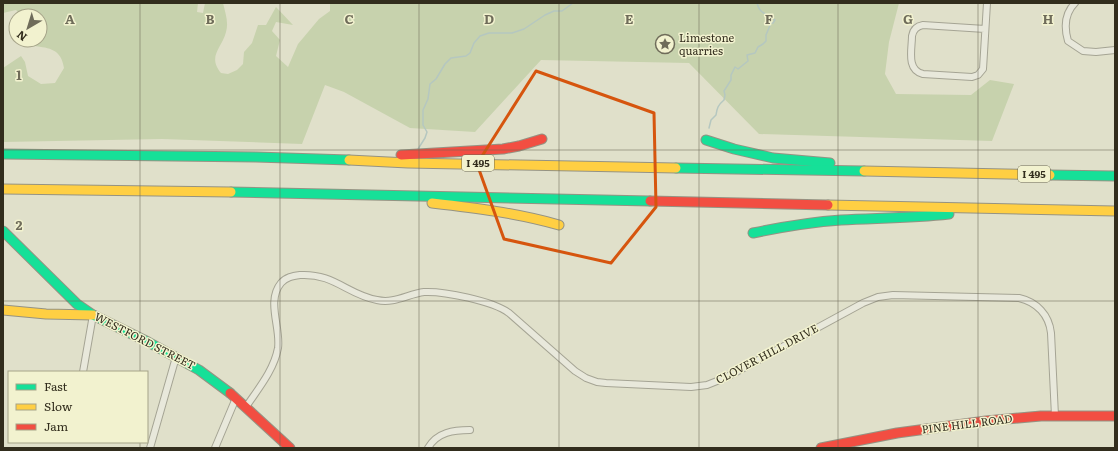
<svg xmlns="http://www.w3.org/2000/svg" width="1118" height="451" font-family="Literata,serif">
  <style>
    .green { fill: #c7d2ad }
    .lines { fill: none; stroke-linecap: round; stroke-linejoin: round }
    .stream { stroke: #b5c7c0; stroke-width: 1.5 }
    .street-casing { stroke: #a5a494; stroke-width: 8 }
    .fast-casing { stroke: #959383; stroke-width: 11 }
    .slow-casing { stroke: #959383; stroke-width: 11 }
    .jam-casing { stroke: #959383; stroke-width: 11 }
    .street { stroke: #e8e8db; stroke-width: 6 }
    .fast { stroke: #16e098; stroke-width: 9 }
    .slow { stroke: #ffcf43; stroke-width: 9 }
    .jam { stroke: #f24e42; stroke-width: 9 }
    .marked { fill: none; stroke: #d6550e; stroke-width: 3; stroke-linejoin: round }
    .grid { fill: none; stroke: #6f6c5a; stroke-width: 1; stroke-opacity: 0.55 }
    .labels { text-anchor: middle; stroke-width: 3; stroke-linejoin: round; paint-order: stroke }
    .shield { fill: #f2f2cf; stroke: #6c6852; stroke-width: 1 }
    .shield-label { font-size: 10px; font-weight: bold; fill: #322d1d }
    .poi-label { font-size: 11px; fill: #322d1d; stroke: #f2f2cf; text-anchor: start }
    .street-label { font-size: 11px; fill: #322d1d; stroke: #f2f2cf }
    .grid-label { font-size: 13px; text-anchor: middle; font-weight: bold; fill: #6f6c5a; stroke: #f2f2cf; stroke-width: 3; stroke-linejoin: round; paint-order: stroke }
  </style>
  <rect width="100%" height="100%" fill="#e0e0ca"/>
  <!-- green -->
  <path class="green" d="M3,3H198L197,12L203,13L205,3H223C225,12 229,22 226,32C222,48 207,56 221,73L228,74L237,70L243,64L244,52L252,43L258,25H266L276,7L293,25L276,22L272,31L280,40L276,56L288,67L298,44L319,19L330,11V3H899L889,42L885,74L896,94L971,95L990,80L1014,84L992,141L759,134L689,63L541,60L475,132L410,128L344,92L325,85L302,144L162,139L3,142V68L21,56L25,62L28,76L41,84L55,83L64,68C61,49 50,48 34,46L31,40H40V16H22L16,10L3,13Z"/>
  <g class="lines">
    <!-- stream -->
    <g class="stream">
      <path d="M709,128L711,120L716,115C717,108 718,105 724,100L725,95L724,91L731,80V75L735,67L738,69L748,61L747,55L755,53L758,47L763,44L766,41V35L771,23H773L775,20C768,14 759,14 757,3"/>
      <polyline points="418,149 425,138 427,132 423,125 423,110 428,99 430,84 436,79 445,64 451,58 466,56 470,53 474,43 480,36 489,33 512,33 524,29 545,15 554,11 562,11 573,3"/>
    </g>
    <!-- street casing -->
    <g class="street-casing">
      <g id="street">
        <path d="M1075,3C1064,14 1064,27 1068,41L1083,51L1096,52L1115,50"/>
        <path d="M985,29L923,25C917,26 913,30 912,36C912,49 906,70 923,74L972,77L978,75L983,69L987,3"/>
        <polyline points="83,372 93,315"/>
        <path d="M246,407C258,389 274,370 278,348C281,328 266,301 281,283C286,277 293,276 300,275C334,273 348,295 377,300C394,304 408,294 424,292C444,291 493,301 509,313L575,371L586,378L597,382L606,383L691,387L707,385L727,377L863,303L878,297L893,295L1019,298C1037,302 1049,315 1051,333L1055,416"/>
        <polyline points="150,448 176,357"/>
        <polyline points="215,448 236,398"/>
        <path d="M428,448C437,432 454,430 470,430"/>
      </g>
    </g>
    <!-- fast casing -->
    <g class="fast-casing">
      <g id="fast">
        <polyline points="706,140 734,149 773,158 830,163"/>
        <polyline points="3,154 256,157 349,160"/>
        <polyline points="676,168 864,171"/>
        <polyline points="1050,175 1115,176"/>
        <polyline points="231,192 650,201"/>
        <polyline points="3,231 77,304 93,315 148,342 199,370 230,393"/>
        <path d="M753,233C782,227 812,222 841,220C877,218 913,218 949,214"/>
      </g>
    </g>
    <!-- slow casing -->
    <g class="slow-casing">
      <g id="slow">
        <polyline points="349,160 408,163 676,168"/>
        <polyline points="864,171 1050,175"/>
        <polyline points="3,189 231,192"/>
        <path d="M432,203C475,208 517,213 559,225"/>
        <polyline points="828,205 1115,211"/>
        <polyline points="3,310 46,314 93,315"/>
      </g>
    </g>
    <!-- jam casing -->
    <g class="jam-casing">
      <g id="jam">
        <polyline points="401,155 503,149 519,146 542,139"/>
        <polyline points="650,201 828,205"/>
        <polyline points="230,393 290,448"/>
        <polyline points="821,448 897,433 986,421 1041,416 1115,416"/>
      </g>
    </g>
    <!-- street -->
    <use href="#street" class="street"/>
    <!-- fast -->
    <use href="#fast" class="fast"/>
    <!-- slow -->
    <use href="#slow" class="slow"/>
    <!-- jam -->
    <use href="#jam" class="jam"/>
  </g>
  <!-- marked area -->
  <path class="marked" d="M536,71L654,113L656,207L611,263L504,239L477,164Z"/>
  <!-- grid -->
  <path class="grid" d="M140,3V372M280,3V448M419,3V448M559,3V448M699,3V448M838,3V448M978,3V448M3,150H1115M3,301H1115M140,442V448"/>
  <!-- icons -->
  <defs>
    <g id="sight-ring" transform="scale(1)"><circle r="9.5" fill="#f2f2cf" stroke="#6f6c5a" stroke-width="1.5"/><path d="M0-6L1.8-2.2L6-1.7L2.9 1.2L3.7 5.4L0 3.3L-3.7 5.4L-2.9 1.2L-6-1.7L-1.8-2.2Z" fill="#6f6c5a"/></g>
  </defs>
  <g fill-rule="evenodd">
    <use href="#sight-ring" x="665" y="44"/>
  </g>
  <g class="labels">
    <!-- shield labels -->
    <g class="shield">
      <rect x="462" y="155" width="32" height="16" rx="3"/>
      <rect x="1018" y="166" width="32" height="16" rx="3"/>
    </g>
    <g class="shield-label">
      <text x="478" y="167">I 495</text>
      <text x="1034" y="178">I 495</text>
    </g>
    <!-- poi labels -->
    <g class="poi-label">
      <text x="679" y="42">Limestone<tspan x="679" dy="13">quarries</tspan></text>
    </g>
    <!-- street labels -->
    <g class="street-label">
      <text transform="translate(145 341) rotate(27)" y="4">WESTFORD STREET</text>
      <text transform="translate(767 354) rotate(-28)" y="4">CLOVER HILL DRIVE</text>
      <text transform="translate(967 424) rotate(-7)" y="4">PINE HILL ROAD</text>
    </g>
  </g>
  <g class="grid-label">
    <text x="70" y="24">A</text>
    <text x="210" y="24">B</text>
    <text x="349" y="24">C</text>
    <text x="489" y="24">D</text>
    <text x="629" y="24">E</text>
    <text x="769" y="24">F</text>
    <text x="908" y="24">G</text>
    <text x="1048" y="24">H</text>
    <text x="19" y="80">1</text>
    <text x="19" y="230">2</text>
  </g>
  <!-- border -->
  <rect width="1118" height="451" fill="none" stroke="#322d1d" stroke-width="8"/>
  <!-- legend -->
  <rect x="8" y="371" width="140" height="72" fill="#f2f2cf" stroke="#a5a388"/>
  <rect x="16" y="384" width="20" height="6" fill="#16e098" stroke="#a5a388"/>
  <text x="44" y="391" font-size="12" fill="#322d1d">Fast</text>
  <rect x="16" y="404" width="20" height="6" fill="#ffcf43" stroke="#a5a388"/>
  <text x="44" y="411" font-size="12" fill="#322d1d">Slow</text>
  <rect x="16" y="424" width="20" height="6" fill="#f24e42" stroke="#a5a388"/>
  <text x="44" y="431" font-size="12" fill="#322d1d">Jam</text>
  <!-- north arrow -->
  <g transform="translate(28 28) rotate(218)"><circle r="19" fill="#f2f2cf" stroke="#a5a388"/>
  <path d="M0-3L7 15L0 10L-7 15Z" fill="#6f6c5a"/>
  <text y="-6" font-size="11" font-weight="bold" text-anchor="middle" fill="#322d1d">N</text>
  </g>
</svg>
